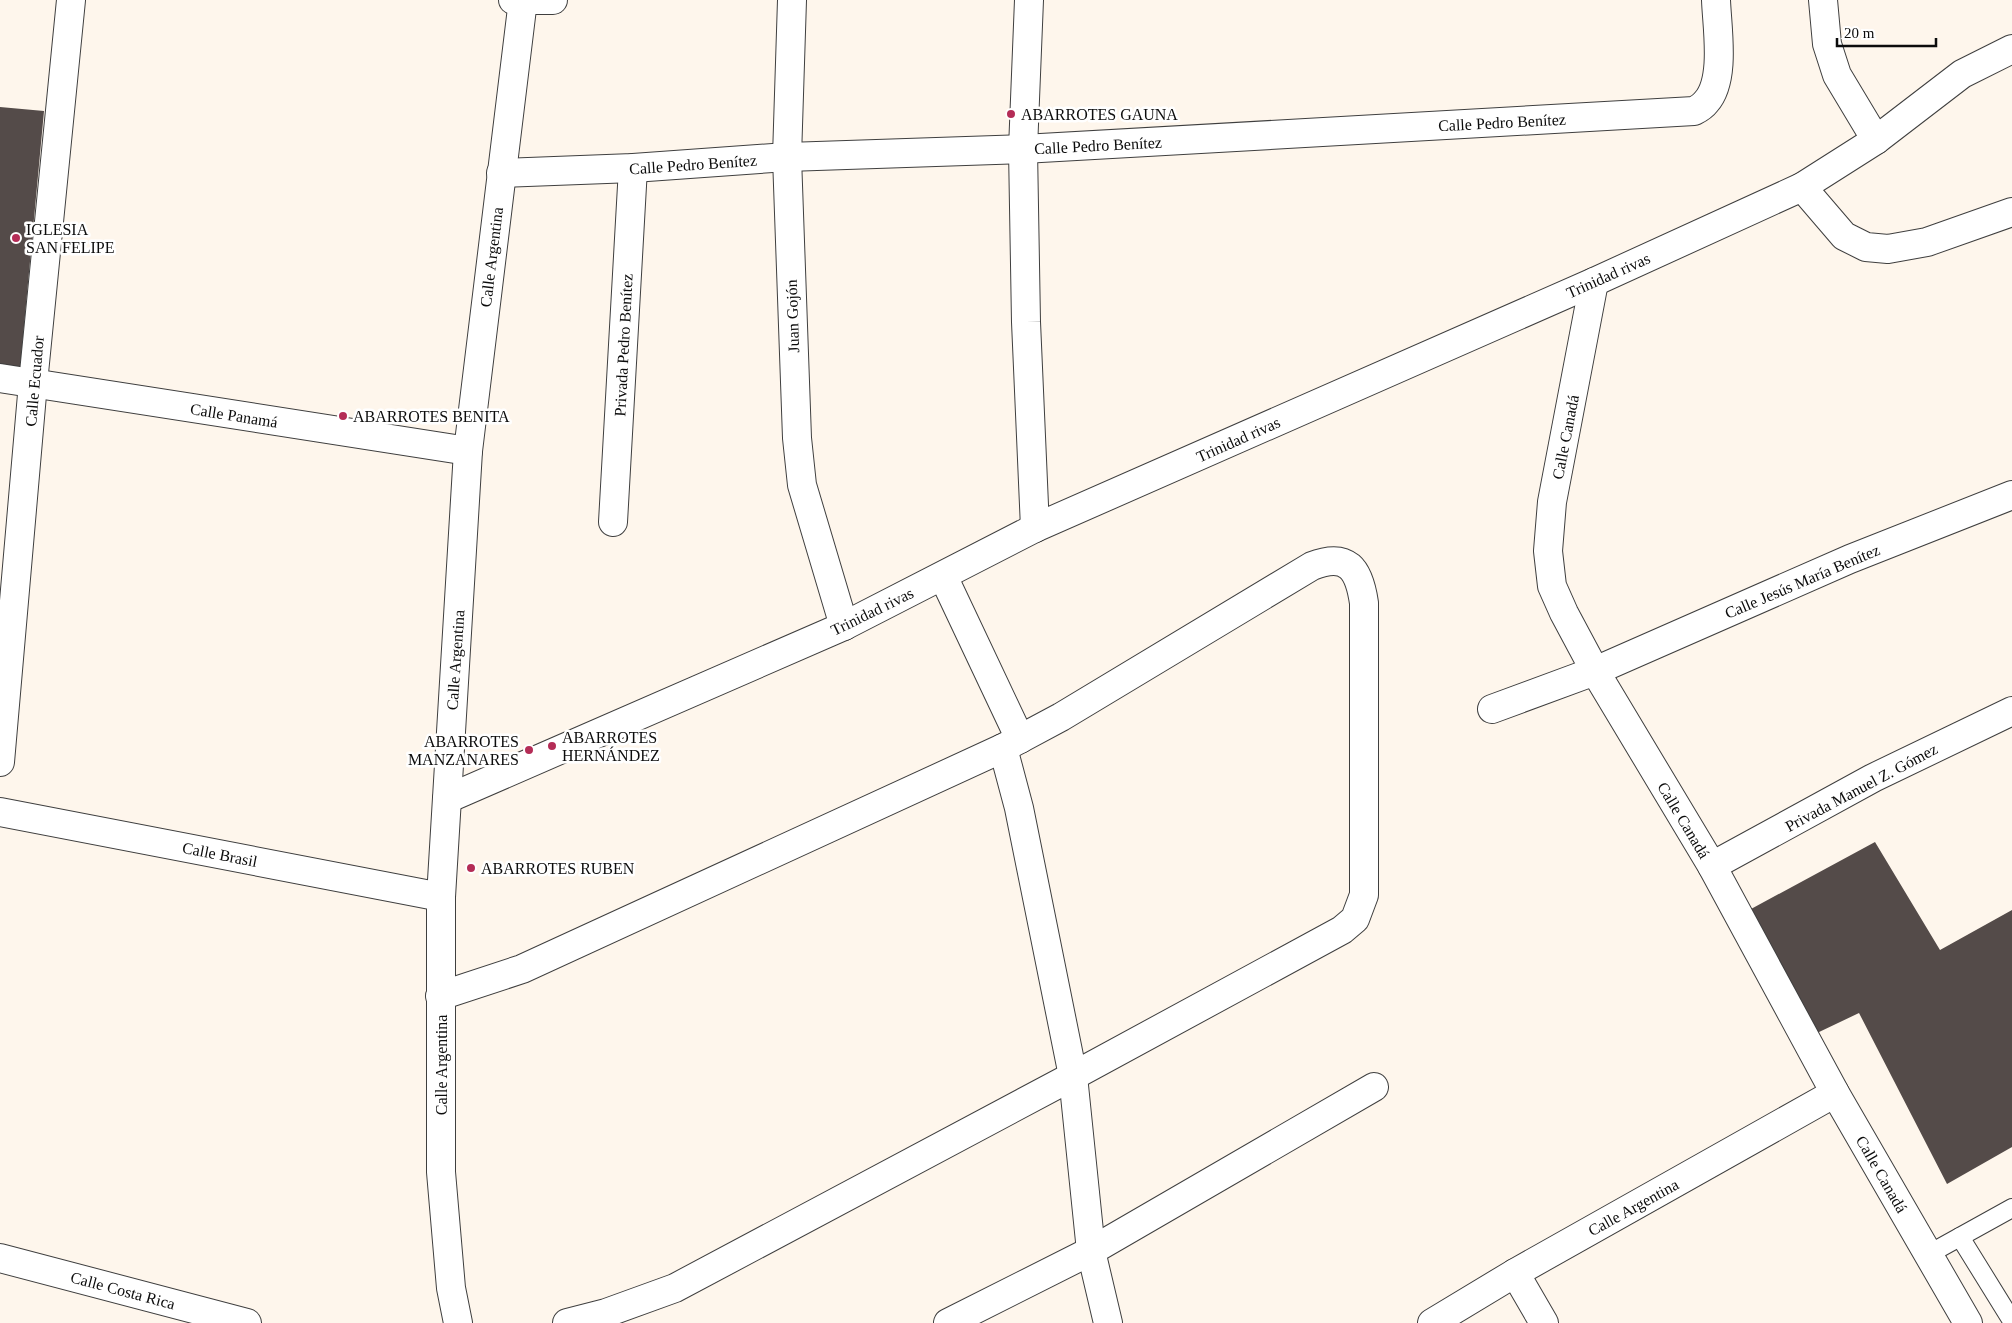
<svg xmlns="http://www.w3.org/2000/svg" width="2012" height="1323" font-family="Georgia,serif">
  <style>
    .building { fill: #544b49 }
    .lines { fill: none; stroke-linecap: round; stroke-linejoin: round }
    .service-casing { stroke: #3f3f3f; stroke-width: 20 }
    .minor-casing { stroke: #3f3f3f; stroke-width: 30 }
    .service { stroke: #fff; stroke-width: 18 }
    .minor { stroke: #fff; stroke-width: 28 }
    .poi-dot { fill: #b42c56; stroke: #fff; stroke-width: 2 }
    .labels { text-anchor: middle; stroke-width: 5; stroke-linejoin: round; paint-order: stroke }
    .poi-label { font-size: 16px; fill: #0c0c0c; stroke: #fff; text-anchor: start }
    .street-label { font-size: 16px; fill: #0c0c0c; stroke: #fff }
  </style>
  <rect width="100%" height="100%" fill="#fef6ec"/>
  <!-- building -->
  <g class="building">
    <polygon points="0,107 44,111 20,369 0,364"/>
    <polygon points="1875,842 1940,950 2012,910 2012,1147 1947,1184 1859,1013 1817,1033 1751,909"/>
  </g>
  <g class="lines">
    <!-- service casing -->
    <g class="service-casing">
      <g id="service">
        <polyline points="1960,1237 2012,1321"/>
        <polyline points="1929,1254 2012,1208"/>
      </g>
    </g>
    <!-- minor casing -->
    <g class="minor-casing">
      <g id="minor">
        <polyline points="513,0 553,0"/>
        <polyline points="792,0 787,157 797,438 802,485 844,626"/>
        <polyline points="1029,0 1023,149 1026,322 1035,528"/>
        <polyline points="1823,0 1827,44 1837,75 1876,140"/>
        <path d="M501,173L633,168L787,157L1023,149L1694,111C1698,109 1703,106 1706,102C1726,80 1717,28 1716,0"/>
        <polyline points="1802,187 1844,236 1866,247 1888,249 1927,242 2012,212"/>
        <polyline points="1594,282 1552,502 1548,551 1552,586 1564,613 1595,671 1712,866 1835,1093 1968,1323"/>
        <polyline points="0,378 468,451"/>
        <polyline points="613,522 633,168"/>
        <polyline points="943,576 1020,739"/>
        <polyline points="1492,709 1595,671 1850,559 2012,495"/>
        <polyline points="1003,748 1019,808 1073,1076 1091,1251 1108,1323"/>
        <polyline points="0,762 33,383 71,0"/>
        <polyline points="447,799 844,626 1035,528 1594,282 1802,187 1876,140 1962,74 2012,49"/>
        <polyline points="0,812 441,897"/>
        <polyline points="1712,866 1873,778 2012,711"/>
        <path d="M440,996L522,969L1003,748L1061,717L1312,566C1348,552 1359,569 1364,603V895L1355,919L1342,930L1073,1076L675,1288L606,1313L567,1323"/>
        <polyline points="0,1258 247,1323"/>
        <polyline points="1515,1273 1544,1323"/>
        <polyline points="458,1323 451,1288 441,1172 441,897 468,451 523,0"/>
        <polyline points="948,1323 1091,1251 1374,1087"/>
        <polyline points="1432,1323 1515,1273 1835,1093"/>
      </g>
    </g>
    <!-- service -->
    <use href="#service" class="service"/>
    <!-- minor -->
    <use href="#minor" class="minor"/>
  </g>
  <!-- markers -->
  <g class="poi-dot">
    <circle cx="1011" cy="114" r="5"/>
    <circle cx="16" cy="238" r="5"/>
    <circle cx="343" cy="416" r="5"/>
    <circle cx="552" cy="746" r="5"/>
    <circle cx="529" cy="750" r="5"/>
    <circle cx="471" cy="868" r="5"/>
  </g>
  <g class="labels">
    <!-- poi labels -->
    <g class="poi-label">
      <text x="1021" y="120">ABARROTES GAUNA</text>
      <text x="26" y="235">IGLESIA<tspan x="26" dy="18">SAN FELIPE</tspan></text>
      <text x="353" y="422">ABARROTES BENITA</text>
      <text x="562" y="743">ABARROTES<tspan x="562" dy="18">HERNÁNDEZ</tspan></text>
      <text x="519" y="747" text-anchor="end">ABARROTES<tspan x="519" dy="18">MANZANARES</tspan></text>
      <text x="481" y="874">ABARROTES RUBEN</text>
    </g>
    <!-- street labels -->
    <g class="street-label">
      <text transform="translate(1502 122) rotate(-3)" y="6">Calle Pedro Benítez</text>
      <text transform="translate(1098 145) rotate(-3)" y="6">Calle Pedro Benítez</text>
      <text transform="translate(693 164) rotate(-4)" y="6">Calle Pedro Benítez</text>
      <text transform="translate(491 257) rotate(-83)" y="6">Calle Argentina</text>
      <text transform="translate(1608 275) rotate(-24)" y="6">Trinidad rivas</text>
      <text transform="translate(792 316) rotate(-92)" y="6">Juan Gojón</text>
      <text transform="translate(623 345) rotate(-87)" y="6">Privada Pedro Benítez</text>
      <text transform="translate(34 381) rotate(-85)" y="6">Calle Ecuador</text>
      <text transform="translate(234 415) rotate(9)" y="6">Calle Panamá</text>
      <text transform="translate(1565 437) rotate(-79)" y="6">Calle Canadá</text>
      <text transform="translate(1238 439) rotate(-24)" y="6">Trinidad rivas</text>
      <text transform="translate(1802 581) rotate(-23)" y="6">Calle Jesús María Benítez</text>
      <text transform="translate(872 611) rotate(-26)" y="6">Trinidad rivas</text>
      <text transform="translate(455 660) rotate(-86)" y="6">Calle Argentina</text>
      <text transform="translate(1861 787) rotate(-28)" y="6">Privada Manuel Z. Gómez</text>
      <text transform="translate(1684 820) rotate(59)" y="6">Calle Canadá</text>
      <text transform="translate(220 854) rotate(11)" y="6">Calle Brasil</text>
      <text transform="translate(441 1065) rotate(-90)" y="6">Calle Argentina</text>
      <text transform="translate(1882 1174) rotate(60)" y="6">Calle Canadá</text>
      <text transform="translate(1633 1207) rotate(-29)" y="6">Calle Argentina</text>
      <text transform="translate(123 1290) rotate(15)" y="6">Calle Costa Rica</text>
    </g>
  </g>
  <!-- scale -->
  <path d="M1837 38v8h99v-8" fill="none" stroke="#0c0c0c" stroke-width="2.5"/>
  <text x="1844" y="38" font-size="15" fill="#0c0c0c" stroke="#ffffff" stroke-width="4" paint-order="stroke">20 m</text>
</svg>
